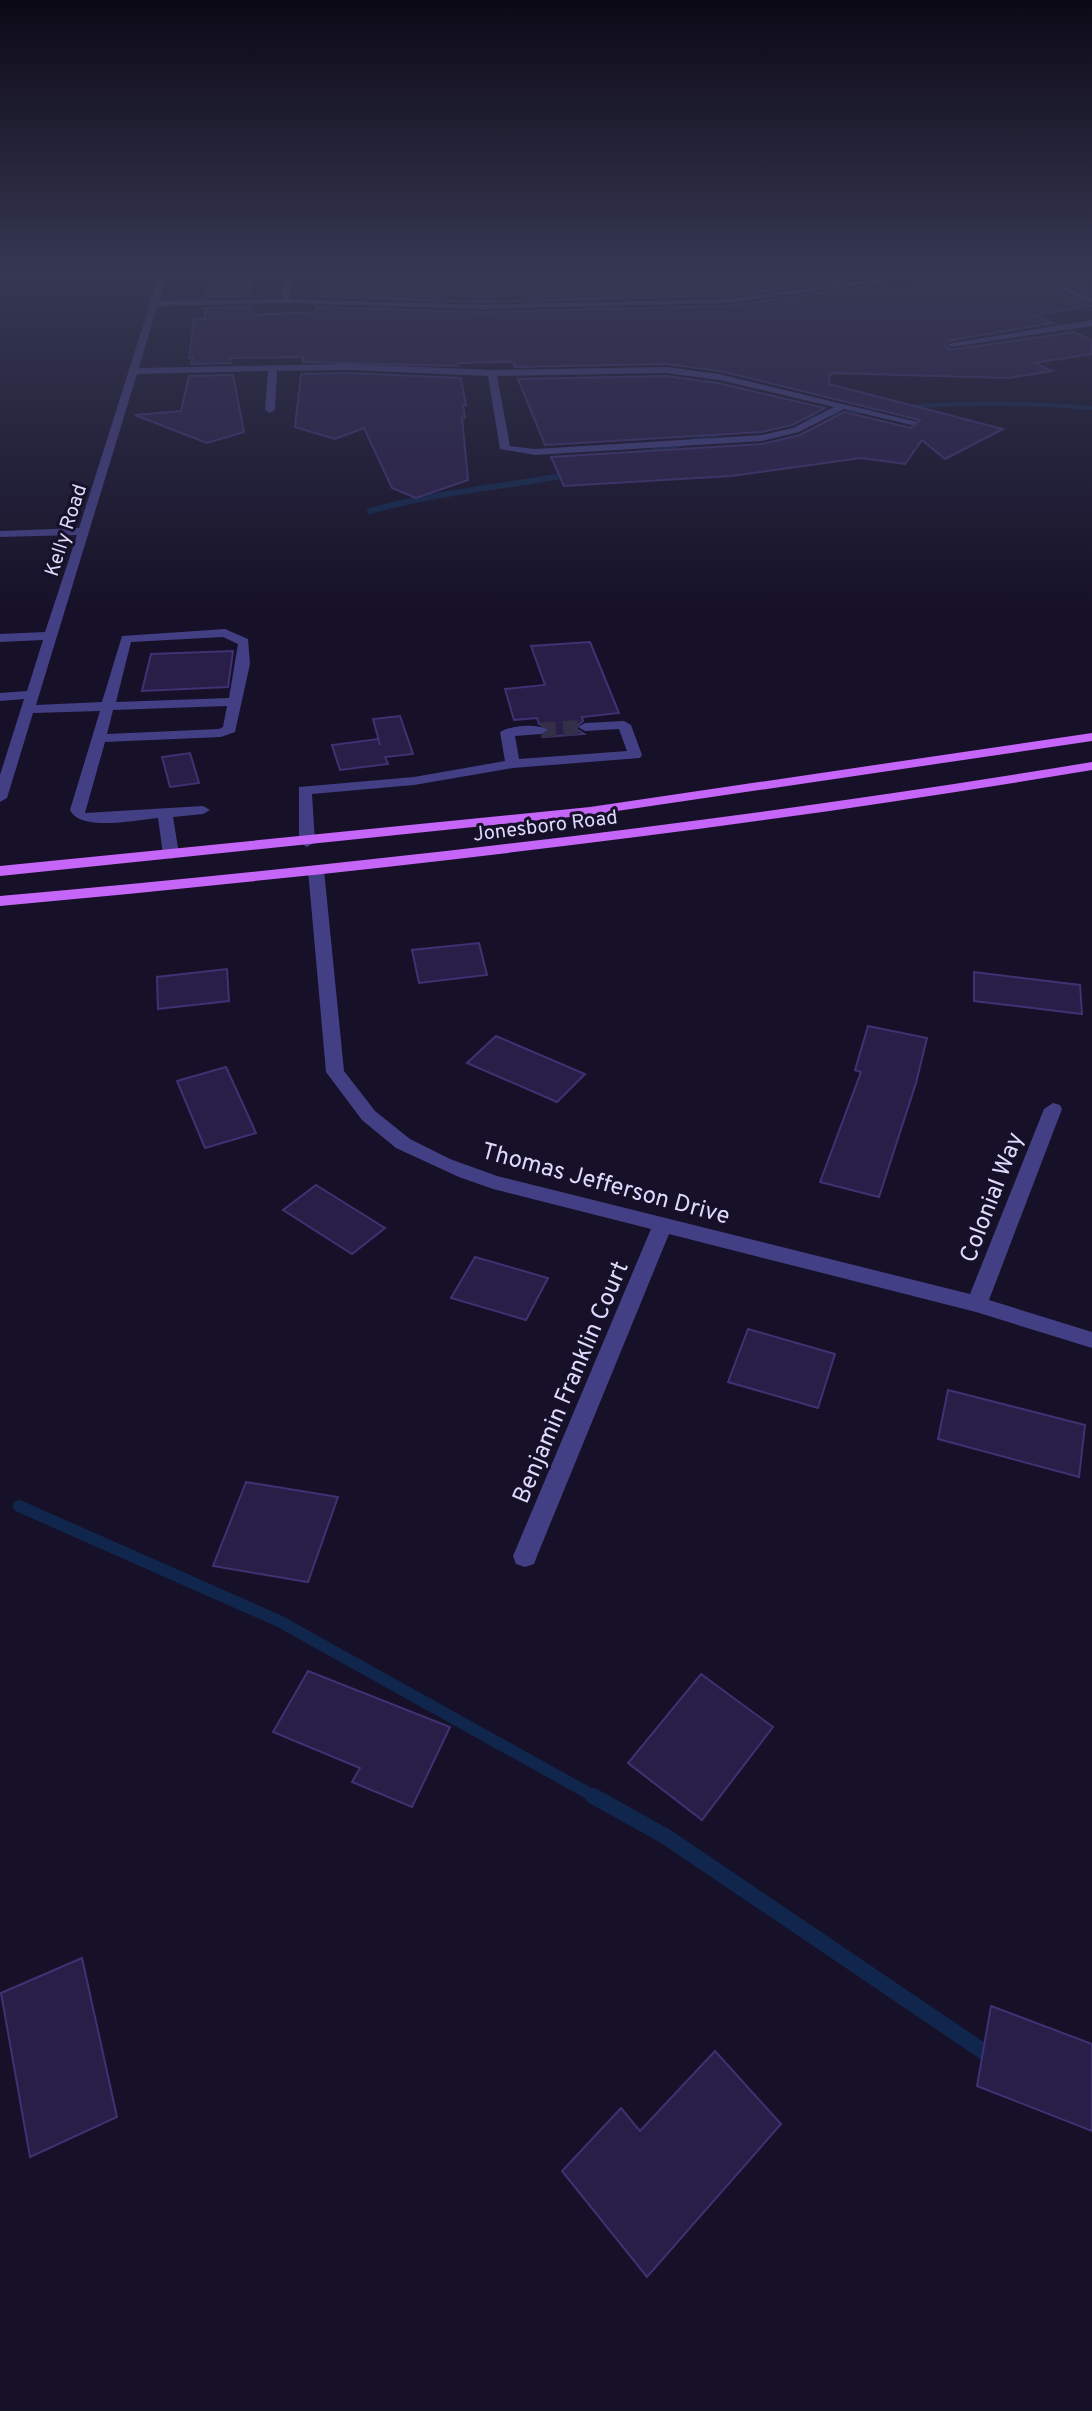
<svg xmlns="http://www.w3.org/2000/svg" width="1092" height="2411" font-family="Overpass,sans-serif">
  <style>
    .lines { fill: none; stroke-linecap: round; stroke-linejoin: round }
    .stream-far3 { stroke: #11264c; stroke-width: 4 }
    .stream-far2 { stroke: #11264c; stroke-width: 6 }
    .stream-far1 { stroke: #11264c; stroke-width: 12 }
    .stream { stroke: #11264c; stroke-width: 16 }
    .building { fill: #281e48; stroke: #403173; stroke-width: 2 }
    .minor-tunnel { stroke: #342f48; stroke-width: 15; stroke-dasharray: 15 7; stroke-linecap: butt }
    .minor { fill: #433f85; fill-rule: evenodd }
    .major { fill: #c666f8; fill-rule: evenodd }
    .labels { text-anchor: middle; stroke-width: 6; stroke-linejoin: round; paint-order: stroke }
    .far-street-label { font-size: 20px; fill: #dfdafd; stroke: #161128 }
    .street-label { font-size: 24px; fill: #dfdafd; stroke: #161128 }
  </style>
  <rect width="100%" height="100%" fill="#161128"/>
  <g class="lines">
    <!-- stream-far3 -->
    <g class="stream-far3">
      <path d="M793,420C893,404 991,399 1092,408"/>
      <polyline points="675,445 723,433"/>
    </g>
    <!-- stream-far2 -->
    <g class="stream-far2">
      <polyline points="638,455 683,443"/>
      <path d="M370,511C436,492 505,487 572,474"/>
    </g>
    <!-- stream-far1 -->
    <polyline class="stream-far1" points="19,1506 279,1621 597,1798"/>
    <!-- stream -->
    <polyline class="stream" points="593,1796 665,1836 993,2058"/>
  </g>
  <!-- building -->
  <g class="building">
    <polygon points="249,272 250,297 207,297 212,273"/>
    <polygon points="746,272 840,272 853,279 728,296 482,302 320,297 326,278 493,285 630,281 631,284"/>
    <polygon points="1087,272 1092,272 1092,295 1050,277"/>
    <polygon points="1001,277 1012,282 1029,280 1092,306 1034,315 1053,323 947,341 945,346 951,350 1073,332 1092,340 1092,354 1034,363 1052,371 1008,378 830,373 829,384 1003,429 945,459 922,440 905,464 861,458 731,476 564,486 551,457 762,444 800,435 844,412 911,428 920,420 720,371 666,364 515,367 513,362 494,362 458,363 458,366 303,362 303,357 230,358 231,363 191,364 193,358 189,358 194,319 205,319 206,308 250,307 251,315 315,312 316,307 482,312 728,306 869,286 883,293"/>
    <polygon points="350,373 461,378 466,405 463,405 465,418 462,418 468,480 416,498 392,488 364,428 335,439 295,427 301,374"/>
    <polygon points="233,375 244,432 207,443 135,415 181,411 189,376"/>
    <polygon points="666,376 718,383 825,408 792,425 762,432 545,445 518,379"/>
    <polygon points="590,642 619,713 582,717 583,721 575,728 584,734 543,737 551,729 539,724 537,718 514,720 505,689 545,685 531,646"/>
    <polygon points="233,651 228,687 142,691 151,654"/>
    <polygon points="400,716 413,754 385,757 388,764 340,770 332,745 378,739 380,745 373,719"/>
    <polygon points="190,753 199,783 170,787 162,757"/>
    <polygon points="479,943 487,975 419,983 412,950"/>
    <polygon points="227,969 229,1001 158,1009 157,977"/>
    <polygon points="974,972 1080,985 1082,1014 974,1001"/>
    <polygon points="868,1026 927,1038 916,1083 879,1197 820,1182 861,1072 855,1070"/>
    <polygon points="496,1036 585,1074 557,1102 467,1063"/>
    <polygon points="226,1067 256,1133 205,1148 177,1081"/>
    <polygon points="316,1185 385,1228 352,1254 283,1210"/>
    <polygon points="475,1257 548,1278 526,1320 451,1298"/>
    <polygon points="748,1329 835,1354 818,1408 728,1382"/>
    <polygon points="948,1390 1085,1425 1079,1477 938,1439"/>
    <polygon points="246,1482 338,1497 308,1582 213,1566"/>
    <polygon points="308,1671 450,1727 412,1807 352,1782 360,1768 273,1732"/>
    <polygon points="701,1674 773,1727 702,1820 628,1763"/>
    <polygon points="82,1958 117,2117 30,2157 1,1993"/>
    <polygon points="991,2006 1092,2044 1092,2131 977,2086"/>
    <polygon points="715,2051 781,2124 647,2277 562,2171 621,2108 640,2131"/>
  </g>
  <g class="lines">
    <!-- minor-tunnel -->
    <polyline class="minor-tunnel" points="541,730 585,727"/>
    <!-- minor -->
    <g class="minor">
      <path d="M160,272H168L159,301L282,299L283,272H291L290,299L482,305L728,299L923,272H948L728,303L482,309L286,303L157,306L139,368L350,364L492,370L666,367L719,374L917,422L912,425L844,409L799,432L762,441L535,455L500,449L488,376L350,370L277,371L275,410L270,413L265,410L268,371L137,374L36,705L102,702L122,636L225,629L248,639L250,664L235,732L221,737L105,742L85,813L203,806L210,810L203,814L173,817L179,854L171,859L163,854L158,818C136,820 80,832 70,810L100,711L33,713L7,798L0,802V775L24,699L0,701V693L27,691L43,640L0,642V634L45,632L77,535L0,537V531L79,528ZM666,373L719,380L834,407L793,428L762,435L535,449L510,446L497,376ZM223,637L238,644L229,698L116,702L131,642ZM227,706L223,727L219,729L107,734L113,710Z"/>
      <polygon points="1017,272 1029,272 1092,298 1092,303"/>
      <polygon points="1092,320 1092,326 951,347 947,344"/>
      <path d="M624,721L631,725L642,755L640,758L513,768L414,785L312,794L315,842L307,847L299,842V787L414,777L505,761L500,732C511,725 537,723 548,730L541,734L515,736L519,759L627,751L619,729L585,731L578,727L585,723Z"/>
      <polygon points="316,865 324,870 344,1071 375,1111 410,1139 450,1159 497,1176 970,1294 1044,1109 1053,1103 1060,1105 1062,1109 989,1300 1092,1332 1092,1348 976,1312 669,1234 537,1556 534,1564 525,1567 516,1564 513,1556 651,1229 493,1189 459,1177 396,1148 362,1120 326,1072 308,870"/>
    </g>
    <!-- major -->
    <g class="major">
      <polygon points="1092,733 1092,741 590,815 0,876 0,866 590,807"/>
      <path d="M1092,762V770C730,831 366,872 0,906V896C366,863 730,822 1092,762Z"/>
    </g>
  </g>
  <!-- sky -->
  <linearGradient id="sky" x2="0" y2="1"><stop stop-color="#0c0916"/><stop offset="0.45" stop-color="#363853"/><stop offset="1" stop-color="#363853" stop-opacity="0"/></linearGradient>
  <rect width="1092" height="610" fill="url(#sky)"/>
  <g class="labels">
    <!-- far-street labels -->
    <g class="far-street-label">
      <text transform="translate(65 530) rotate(-72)" y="7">Kelly Road</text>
      <text transform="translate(545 825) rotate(-7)" y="7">Jonesboro Road</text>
    </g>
    <!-- street labels -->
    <g class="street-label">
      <text transform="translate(606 1183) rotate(15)" y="8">Thomas Jefferson Drive</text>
      <text transform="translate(991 1197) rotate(-69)" y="8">Colonial Way</text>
      <text transform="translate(570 1382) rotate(-67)" y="8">Benjamin Franklin Court</text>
    </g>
  </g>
</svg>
